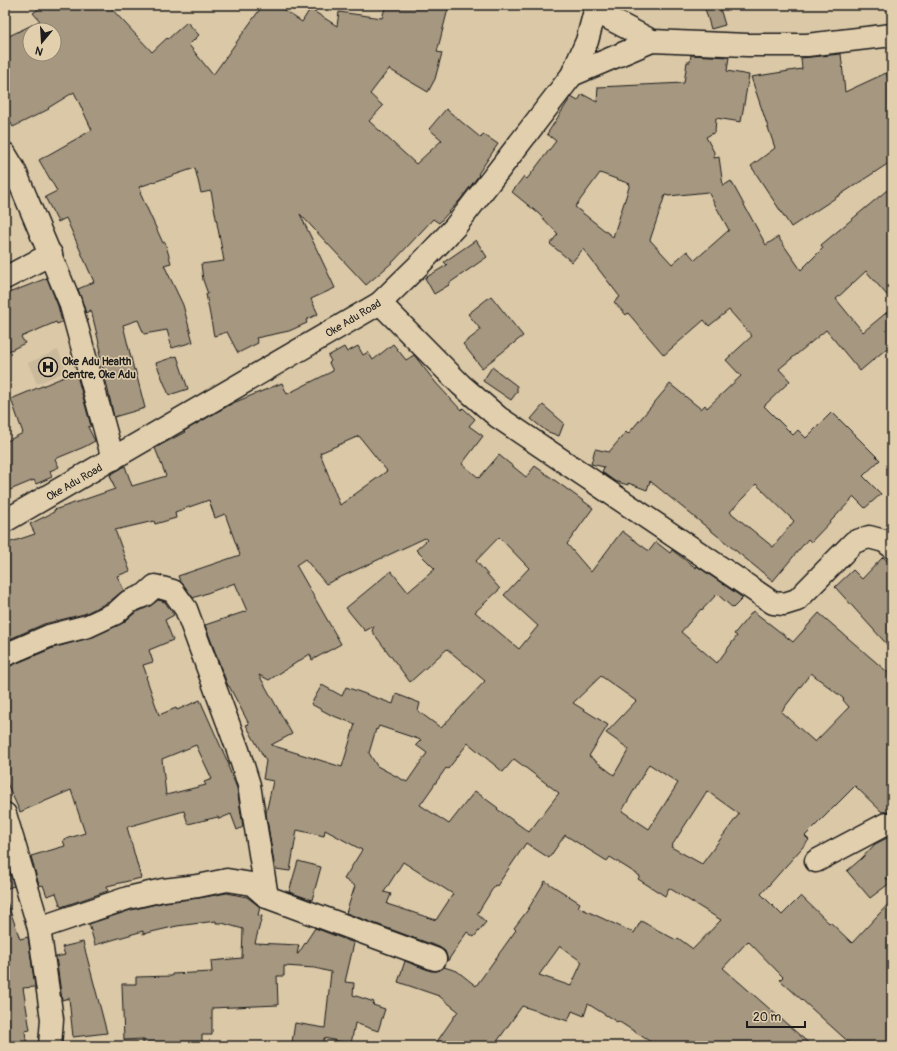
<svg xmlns="http://www.w3.org/2000/svg" width="897" height="1051" font-family="Pangolin,sans-serif">
  <style>
    .built { fill: #cab99b }
    .building { fill: #a59780; stroke: #1c1c1c; fill-rule: evenodd }
    .lines { fill: none; stroke-linecap: round; stroke-linejoin: round }
    .street-casing { stroke: #1c1c1c; stroke-width: 25 }
    .secondary-casing { stroke: #1c1c1c; stroke-width: 25 }
    .street { stroke: #e2cfad; stroke-width: 22 }
    .secondary { stroke: #e2cfad; stroke-width: 22 }
    .labels { text-anchor: middle; stroke-width: 3; stroke-linejoin: round; paint-order: stroke }
    .street-label { font-size: 11px; fill: #1c1c1c; stroke: #e2cfad }
    .poi-label { font-size: 11px; font-weight: bold; fill: #1c1c1c; stroke: #e2cfad; text-anchor: start }
  </style>
  <rect width="100%" height="100%" fill="#dac8a7"/>
  <filter id="ink" filterUnits="userSpaceOnUse"><feTurbulence type="fractalNoise" baseFrequency=".025" numOctaves="2"/><feDisplacementMap in="SourceGraphic" scale="8" xChannelSelector="R" yChannelSelector="G"/><feConvolveMatrix kernelMatrix="1 2 1 2 8 2 1 2 1" color-interpolation-filters="sRGB"/></filter>
  <g filter="url(#ink)">
    <!-- built -->
    <polygon class="built" points="58,350 67,371 37,384 28,363"/>
    <!-- building -->
    <g class="building">
      <path d="M44,5H108L152,52L167,38L168,39L187,22L199,35L189,45L213,75L263,5H276L302,22L310,9L337,26L339,12L382,18L386,5H449L437,52L442,53L435,79L428,92L389,69L370,94L383,106L369,121L416,164L442,140L429,129L446,109L481,138L483,134L498,144L478,174L479,175L460,200L439,223L433,219L394,261L366,285L300,214L335,288L311,299L318,314L306,320L307,323L289,331L256,338L258,343L238,353L227,332L214,336L206,294H208L203,280L201,264L224,261L211,191L201,193L195,168L139,187L142,192L140,193L163,243L165,242L171,263L164,265L183,305L193,342L172,348L167,330L144,334L138,320L123,325L134,370L135,369L145,408L114,417L99,351H101L91,310L86,313L78,289L94,282L66,218L58,222L45,197L57,191L39,160L92,130L74,92L48,108L49,109L13,127L5,112V38L40,21L33,13ZM30,30H54V54H30Z"/>
      <polygon points="704,5 719,5 725,25 711,29"/>
      <polygon points="841,54 845,92 886,73 892,85 892,161 791,227 751,166 775,148 751,77 802,69 801,58"/>
      <path d="M691,55L729,57L727,71L749,75L741,122L716,118L715,132L706,137L714,152V158L719,157L723,186L731,181L766,245L778,237L801,270L823,248L821,245L892,186V301L866,271L836,299L863,332L892,308V344L860,371L826,330L779,369L790,381L764,406L793,435L798,430L806,438L832,412L880,460L863,476L881,494L865,508L854,497L811,542L808,539L773,581L650,481L647,490L628,483V485L614,481L602,472L604,467L591,464L595,449L609,452L626,432L628,434L670,384L701,409L705,405L707,408L741,376L726,360L752,336L729,310L709,326L704,320L664,355L628,313L626,315L614,302L620,297L583,249L572,262L550,244L558,234L539,214L512,192L524,176L527,179L556,141L547,134L571,97L578,101L582,94L597,102L598,87L684,83L687,62H690ZM600,173L630,184L613,237L575,207ZM708,192L729,230L695,260L687,251L672,264L650,240L665,195L669,196ZM756,484L794,521L773,547L730,512Z"/>
      <polygon points="476,240 487,257 448,284 449,285 434,294 425,278 447,265 444,262"/>
      <polygon points="47,278 58,306 62,322 57,324 56,322 21,337 25,343 5,353 5,303 6,305 10,303 6,294"/>
      <polygon points="491,296 523,336 482,368 463,344 481,330 468,314"/>
      <path d="M393,344L406,360L414,355L436,383L461,410L463,408L475,419L469,426L483,436L462,464L479,478L499,455L526,477L535,466L593,508L567,544L591,572L622,531L649,551L656,542L670,553L672,550L696,568L697,566L743,598L733,608L717,594L702,610L701,609L681,632L717,663L737,636L734,634L753,611L793,642L819,613L892,676V811L882,812L855,786L805,836L809,840L761,894L782,915L801,896L829,923L830,922L852,943L892,900V1046H853L780,980L783,977L748,941L723,968L812,1046H657L618,1021L617,1022L588,1004L584,1016L572,1011L568,1021L522,1006L494,1046H434L458,1011L439,996L398,982L405,961L431,971H437L444,967L457,971L476,986L516,930L514,928L527,911L545,881L580,903L578,907L634,933L641,921L676,940L678,938L693,949L721,920L669,888L665,896L638,879L640,876L610,857L607,861L565,835L549,858L526,843L497,886L495,885L477,914L486,922L474,937L467,932L447,962V957L445,951L439,947L346,913L355,886L344,879L362,850L325,830L324,836L297,830L290,871L275,869L266,813L273,781L263,779L266,761L246,725L249,724L229,686H228L205,625L247,611L235,583L193,598L183,584L180,581L178,576L240,555L225,514L215,518L209,500L175,512L176,518L155,524L154,521L115,530L130,571L117,576L124,590L109,602L84,614L44,624L5,641V608L9,606L5,595V544L35,534L30,524L54,512V510L115,489L110,475L125,466L132,486L166,476L155,448L185,432L184,431L233,403L282,383L287,394L333,371L329,363L331,361L328,356L344,347L347,352L358,346L363,355L368,352L373,360ZM359,436L387,471L340,505L320,453ZM499,537L529,568L504,595L538,626L519,649L475,612L500,589L476,561ZM425,538L427,540L416,550L435,569L408,592L391,571L346,608L365,631L374,626L372,631L410,682L447,649L485,681L441,728L418,711L420,703L396,694L393,704L346,687L342,696L322,685L311,704L331,715L355,724L342,767L271,745L292,734L259,675L269,680L310,654L312,660L341,644L296,565L305,559L326,584ZM811,673L844,699L843,700L849,707L815,742L781,712ZM601,676L636,701L606,733L629,749L614,775L589,756L608,725L573,703ZM379,726L421,740L416,745L427,753L407,782L377,766L369,753L376,729L377,730ZM468,743L503,772L514,759L559,793L529,832L497,809L498,808L475,791L449,824L420,805L446,768L448,769ZM649,764L678,783L649,829L622,811ZM707,791L739,814L702,864L671,847ZM403,862L453,894L436,920L387,904L391,894L384,892ZM560,946L582,962L571,986L539,975Z"/>
      <polygon points="177,356 188,389 169,395 156,363"/>
      <polygon points="492,367 517,386 517,392 511,400 483,381"/>
      <polygon points="76,372 91,426 88,427 95,441 84,447 55,459 59,467 50,471 52,477 36,484 34,480 5,492 5,442 23,433 11,399"/>
      <polygon points="543,405 564,423 559,436 546,431 531,419"/>
      <polygon points="883,557 892,565 892,650 835,587 853,570 862,579"/>
      <path d="M158,600L165,602L174,615L165,620L173,640L149,650L153,662L143,665L147,676L146,677L159,715L176,708L177,710L200,700L229,765L228,766L237,788L243,827L237,830L231,814L219,819L218,817L188,824L184,811L127,827L141,878L107,886L108,891L61,907L56,893L47,896L43,885L39,886L31,856L65,846L63,840L85,833L71,790L20,812L5,779V667L10,666L53,648L93,637L121,624L135,613L150,606ZM196,745L212,779L204,782L206,785L166,795L162,759Z"/>
      <polygon points="887,838 892,842 892,870 886,878 890,883 870,898 847,871 862,858 875,844"/>
      <polygon points="298,861 321,867 312,900 289,892"/>
      <polygon points="7,863 14,886 5,889 5,864"/>
      <polygon points="227,893 247,897 260,907 258,915 262,916 255,943 299,945 297,954 298,954 315,928 354,943 345,982 354,983 353,995 374,1002 373,1005 385,1009 378,1031 355,1023 351,1044 324,1038 323,1046 292,1042 295,1023 325,1028 331,972 315,968 284,966 284,976 277,976 278,1005 212,1008 212,1035 202,1035 202,1046 143,1046 143,1039 124,1040 122,984 136,984 136,977 172,976 172,974 212,972 211,961 242,958 243,929 222,923 216,923 216,921 177,926 143,934 143,931 95,945 89,924 131,910 165,902 199,898"/>
      <polygon points="5,902 7,902 20,939 28,937 35,987 23,988 30,1030 25,1031 27,1046 5,1046"/>
      <polygon points="83,942 107,1033 73,1037 69,998 62,1000 56,957 65,955 62,947"/>
    </g>
    <g class="lines">
      <!-- street casing -->
      <g class="street-casing">
        <g id="street">
          <polyline points="595,11 652,41"/>
          <polyline points="572,75 652,41 747,45 807,45 892,35"/>
          <polyline points="5,154 14,169 70,302 113,459"/>
          <polyline points="5,278 51,254"/>
          <polyline points="380,303 461,385 498,417 773,603 784,604 797,600 854,542 869,537 884,541 892,547"/>
          <polyline points="5,655 49,636 88,626 116,613 128,602 145,595 155,586 173,591 186,609 238,750 249,785 267,897"/>
          <polyline points="5,814 39,928 52,1019 50,1046"/>
          <polyline points="816,861 886,824 892,823"/>
          <polyline points="39,928 128,898 163,890 198,886 227,880 252,884 267,897 435,959"/>
        </g>
      </g>
      <!-- secondary casing -->
      <g class="secondary-casing">
        <polyline id="secondary" points="5,521 380,303 420,264 455,227 572,75 587,41 595,11 594,5"/>
      </g>
      <!-- street -->
      <use href="#street" class="street"/>
      <!-- secondary -->
      <use href="#secondary" class="secondary"/>
    </g>
  </g>
  <!-- icons -->
  <defs>
    <g id="hospital-ring" transform="scale(1)"><circle r="9.5" fill="#e2cfad" stroke="#1c1c1c" stroke-width="1.5"/><path d="M-5-5h3v3.5h4V-5h3V5h-3V1.5h-4V5h-3Z" fill="#1c1c1c"/></g>
  </defs>
  <g fill-rule="evenodd">
    <use href="#hospital-ring" x="48" y="367"/>
  </g>
  <g class="labels">
    <!-- street labels -->
    <g class="street-label">
      <text transform="translate(353 318) rotate(-31)" y="4">Oke Adu Road</text>
      <text transform="translate(74 482) rotate(-30)" y="4">Oke Adu Road</text>
    </g>
    <!-- poi labels -->
    <g class="poi-label">
      <text x="62" y="365">Oke Adu Health<tspan x="62" dy="13">Centre, Oke Adu</tspan></text>
    </g>
  </g>
  <!-- margin -->
  <rect width="897" height="1051" fill="none" stroke="#e2cfad" stroke-width="20"/>
  <rect x="10" y="10" width="877" height="1031" fill="none" stroke="#1c1c1c" stroke-width="1.5" filter="url(#ink)"/>
  <!-- north arrow -->
  <g transform="translate(42 42) rotate(198)"><circle r="19" fill="#e2cfad" stroke="#938773"/>
  <path d="M0-3L7 15L0 10L-7 15Z" fill="#1c1c1c"/>
  <text y="-6" font-size="11" font-weight="bold" text-anchor="middle" fill="#1c1c1c">N</text>
  </g>
  <!-- scale -->
  <path d="M747 1021v6h58v-6" fill="none" stroke="#1c1c1c" stroke-width="2"/>
  <text x="753" y="1021" font-size="12" fill="#1c1c1c" stroke="#e2cfad" stroke-width="3" paint-order="stroke">20 m</text>
</svg>
